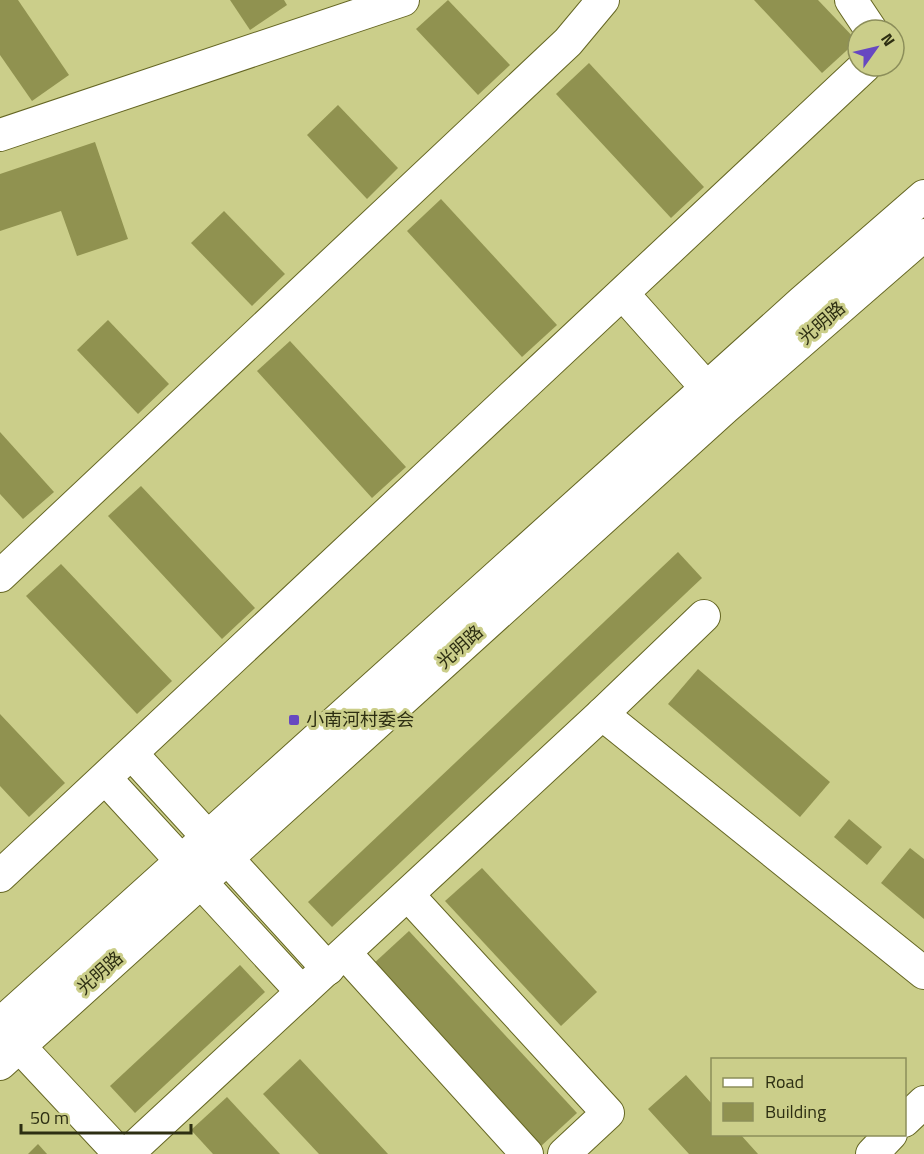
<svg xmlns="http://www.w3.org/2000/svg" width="924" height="1154" font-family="'Titillium Web','Noto Sans SC',sans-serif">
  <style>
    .building { fill: #909250 }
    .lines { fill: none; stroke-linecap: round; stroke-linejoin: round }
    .minor-casing { stroke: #656623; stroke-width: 34 }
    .minor { stroke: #fff; stroke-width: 32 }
    .poi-dot { fill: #6748c1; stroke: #cbce8a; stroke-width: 2 }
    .labels { text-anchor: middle; stroke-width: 6; stroke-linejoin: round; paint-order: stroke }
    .street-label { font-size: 18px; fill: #2d2e12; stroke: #cbce8a }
    .poi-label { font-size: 18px; fill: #2d2e12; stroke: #cbce8a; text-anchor: start }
  </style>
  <rect width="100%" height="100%" fill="#cbce8a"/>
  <!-- building -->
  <g class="building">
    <polygon points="0,0 18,0 69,75 32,101 0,55"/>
    <polygon points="230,0 284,0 287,5 250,30"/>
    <polygon points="448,0 510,65 478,95 416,29"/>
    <polygon points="754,0 818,0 857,41 822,73"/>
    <polygon points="589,63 704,187 671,218 556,94"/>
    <polygon points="338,105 398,168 367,199 307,135"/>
    <polygon points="95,142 128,239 77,256 61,211 0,231 0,174"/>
    <polygon points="441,199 557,325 522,357 407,231"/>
    <polygon points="224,211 285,274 252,306 191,243"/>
    <polygon points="108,320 169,384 138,414 77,350"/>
    <polygon points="290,341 406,467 372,498 257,371"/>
    <polygon points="0,432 54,492 23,519 0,494"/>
    <polygon points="141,486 255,608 222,639 108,516"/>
    <polygon points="678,552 702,578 332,927 308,902"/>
    <polygon points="61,564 172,681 137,714 26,596"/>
    <polygon points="698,669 830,782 800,817 668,704"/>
    <polygon points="0,714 65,783 29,817 0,786"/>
    <polygon points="849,819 882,847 867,865 834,837"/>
    <polygon points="910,848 924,859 924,919 881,883"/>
    <polygon points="482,868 597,992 561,1026 445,901"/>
    <polygon points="409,931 577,1113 540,1147 372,965"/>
    <polygon points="240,965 265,992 135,1113 110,1086"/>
    <polygon points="300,1059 388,1154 319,1154 263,1094"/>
    <polygon points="686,1075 712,1104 712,1134 740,1134 758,1154 689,1154 648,1109"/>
    <polygon points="227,1097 280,1154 213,1154 191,1130"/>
    <polygon points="38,1144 47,1154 28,1154"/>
  </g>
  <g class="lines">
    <!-- minor casing -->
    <g class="minor-casing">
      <g id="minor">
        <polyline points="851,0 871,30"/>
        <polyline points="0,135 403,0"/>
        <polyline points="623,294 720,403"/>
        <polyline points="0,576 568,42 603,0"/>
        <polyline points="602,714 924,973"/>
        <polyline points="132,754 328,969"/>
        <polyline points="106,779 302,992"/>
        <polyline points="0,876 865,66"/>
        <polyline points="408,895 608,1113 564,1154"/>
        <polyline points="345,953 527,1154"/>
        <polyline points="0,1024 802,302 924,196"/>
        <polyline points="5,1031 120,1154"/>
        <polyline points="0,1064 725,408 924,235"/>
        <polyline points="904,1121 924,1102"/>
        <polyline points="127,1154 602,714 704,616"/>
        <polyline points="872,1154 891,1134"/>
      </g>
    </g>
    <!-- minor -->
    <use href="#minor" class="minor"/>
  </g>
  <!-- markers -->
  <rect class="poi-dot" x="288" y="714" width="12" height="12" rx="3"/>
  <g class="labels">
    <!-- street labels -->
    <g class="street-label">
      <text transform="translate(822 323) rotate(-41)" y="6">光明路</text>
      <text transform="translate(460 647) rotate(-42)" y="6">光明路</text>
      <text transform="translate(100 973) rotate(-42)" y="6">光明路</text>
    </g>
    <!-- poi labels -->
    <g class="poi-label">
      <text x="306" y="726">小南河村委会</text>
    </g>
  </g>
  <!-- legend -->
  <rect x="711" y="1058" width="195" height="78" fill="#cbce8a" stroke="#8c8e5a" stroke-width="1.5"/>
  <rect x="723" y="1078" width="30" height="9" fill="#ffffff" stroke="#8c8e5a" stroke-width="1.5"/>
  <text x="765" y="1088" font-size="18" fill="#2d2e12">Road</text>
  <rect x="723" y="1103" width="30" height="18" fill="#909250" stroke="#8c8e5a" stroke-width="1.5"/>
  <text x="765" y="1118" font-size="18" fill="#2d2e12">Building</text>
  <!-- north arrow -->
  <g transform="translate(876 48) rotate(56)"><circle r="28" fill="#cbce8a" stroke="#8c8e5a" stroke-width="1.5"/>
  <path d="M0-4.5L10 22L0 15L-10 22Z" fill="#6748c1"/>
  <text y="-9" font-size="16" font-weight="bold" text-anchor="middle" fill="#2d2e12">N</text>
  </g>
  <!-- scale -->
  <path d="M21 1124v9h170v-9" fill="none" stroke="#2d2e12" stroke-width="3"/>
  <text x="30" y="1124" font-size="18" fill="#2d2e12" stroke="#cbce8a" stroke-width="4.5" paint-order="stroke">50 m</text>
</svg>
